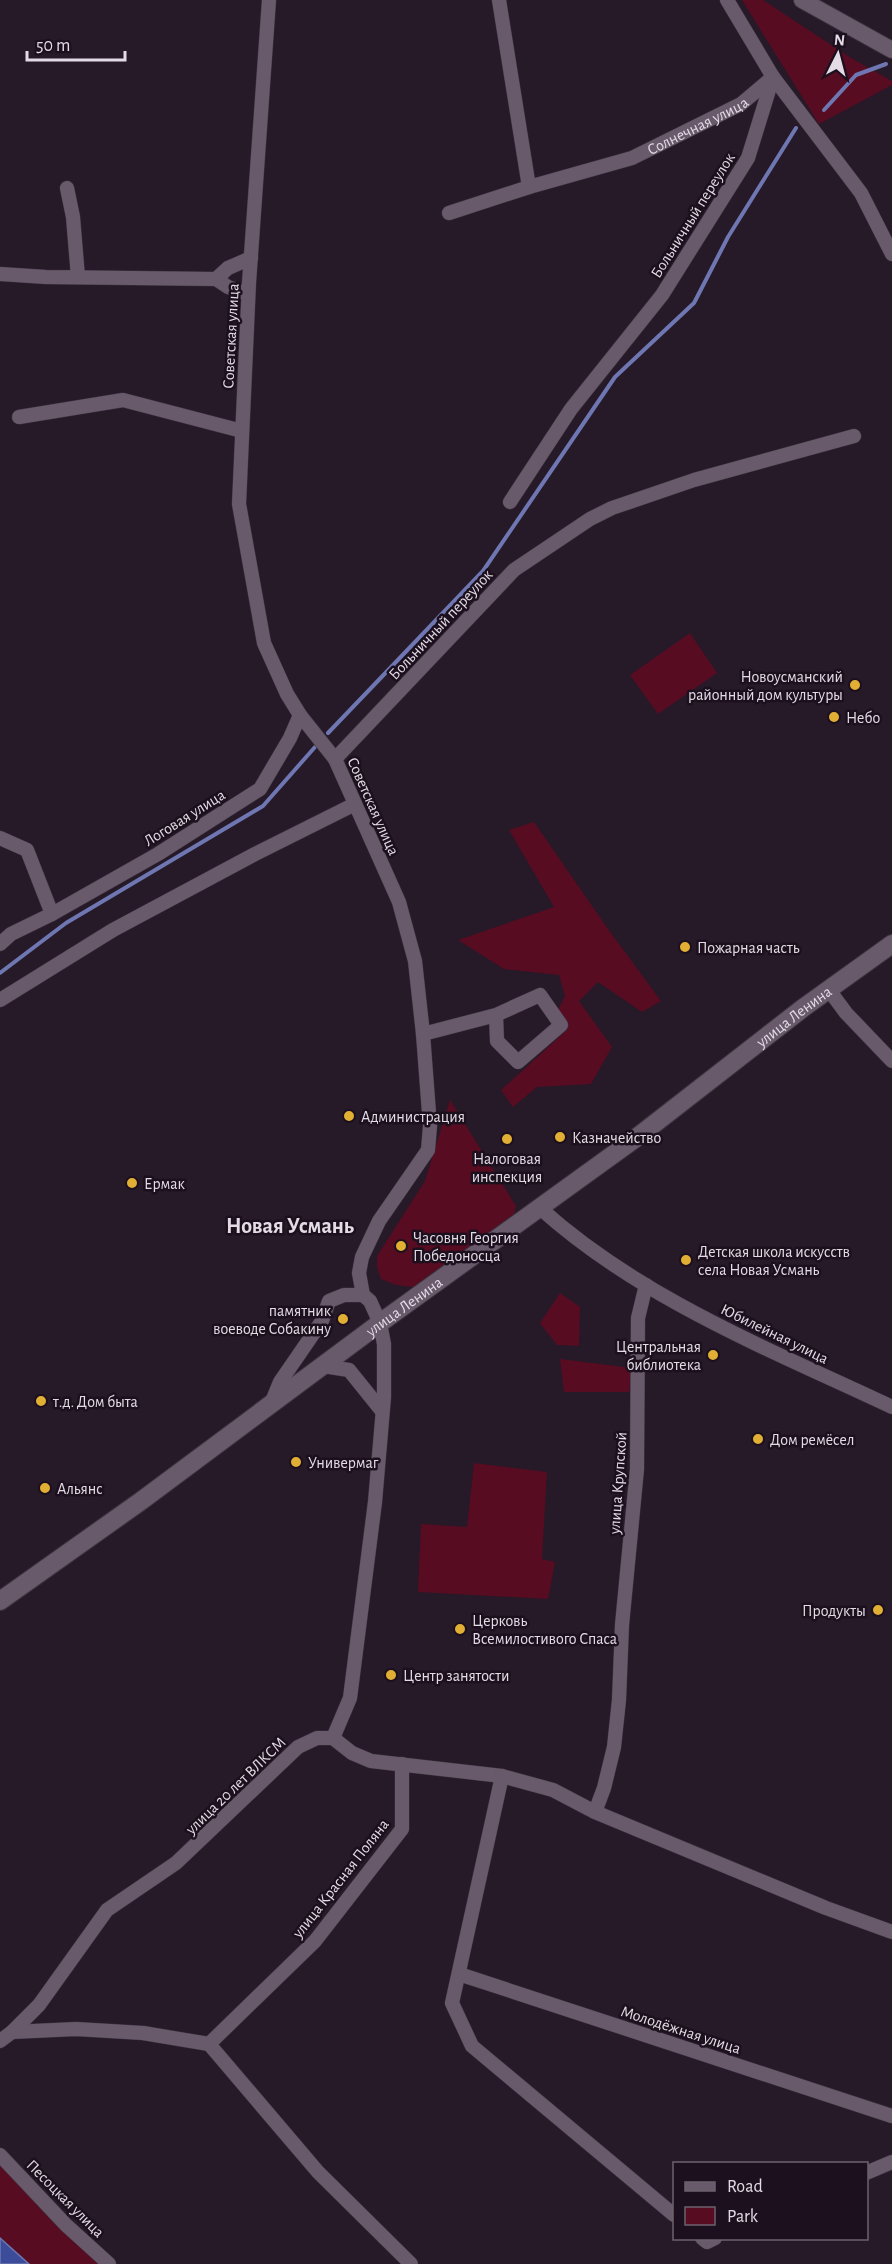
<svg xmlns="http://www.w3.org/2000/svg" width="892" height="2264" font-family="'Alegreya Sans',sans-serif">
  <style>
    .green { fill: #570c21 }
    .water { fill: #3c4c9b; stroke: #6e77b1; stroke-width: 1.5 }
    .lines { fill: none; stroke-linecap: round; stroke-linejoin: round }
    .stream { stroke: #6e77b1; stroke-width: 4 }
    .minor-casing { stroke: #3d343f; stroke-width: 15 }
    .tertiary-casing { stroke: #3d343f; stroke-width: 18 }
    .secondary-casing { stroke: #3d343f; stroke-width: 20 }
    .minor { stroke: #695a6b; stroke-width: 14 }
    .tertiary { stroke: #695a6b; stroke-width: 16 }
    .secondary { stroke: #695a6b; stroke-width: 18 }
    .poi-dot { fill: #e1af34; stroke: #1c101e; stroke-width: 2 }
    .labels { text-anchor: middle; stroke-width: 5; stroke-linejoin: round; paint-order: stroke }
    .street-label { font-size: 16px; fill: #e3dbe5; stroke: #1c101e }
    .poi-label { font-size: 16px; fill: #e3dbe5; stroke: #1c101e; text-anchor: start }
    .district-label { font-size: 22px; font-weight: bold; fill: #e3dbe5; stroke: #1c101e }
  </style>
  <rect width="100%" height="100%" fill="#261928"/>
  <!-- green -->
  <g class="green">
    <polygon points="742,0 763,0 851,58 892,81 892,85 819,124"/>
    <polygon points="690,633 717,673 658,714 630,675"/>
    <polygon points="534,822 608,929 661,1001 642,1012 598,982 579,1001 612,1047 591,1084 537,1087 513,1107 501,1090 568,1029 558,1010 565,996 559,975 504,969 458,940 554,907 509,830"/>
    <polygon points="450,1100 516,1206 514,1214 413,1287 396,1285 381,1279 377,1267 377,1256 425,1181"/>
    <polygon points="560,1293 580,1307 579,1346 557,1345 540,1323"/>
    <polygon points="560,1359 632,1368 629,1392 564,1392"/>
    <polygon points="474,1463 547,1472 542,1559 555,1562 548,1599 418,1592 421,1524 467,1527"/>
    <polygon points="0,2163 104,2264 0,2264"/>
  </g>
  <!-- water -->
  <polygon class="water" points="0,2238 29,2264 0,2264"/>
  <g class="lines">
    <!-- stream -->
    <g class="stream">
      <polyline points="824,110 856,75 886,64"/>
      <polyline points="328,733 483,571 615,377 694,303 728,237 796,128"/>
      <polyline points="0,973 66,923 263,806 315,747"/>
    </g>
    <!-- minor casing -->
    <g class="minor-casing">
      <g id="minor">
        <polyline points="269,0 249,283 239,504 264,643 287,694 300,715 335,759 399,902 415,961 423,1034 430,1126 428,1150 379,1221 362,1257 359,1273 363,1295 370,1301 380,1323 384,1344 384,1397 375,1502 350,1698 333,1738"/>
        <polyline points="499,0 529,187"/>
        <polyline points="727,0 773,77 861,193 892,254"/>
        <polyline points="67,188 73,217 78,277"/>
        <path id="s1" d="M449,213L529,187L632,158L741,104L773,77"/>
        <polyline points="0,274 46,277 216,279 228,268 251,258"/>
        <polyline points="216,279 228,287 248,294"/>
        <polyline points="19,417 123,400 242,431"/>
        <polyline points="510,502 571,409 662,295 748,158 773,77"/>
        <polyline points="335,759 514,570 590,519 612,508 694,480 854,436"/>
        <polyline points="0,838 27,850 52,914"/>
        <polyline points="0,944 11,934 52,914 158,854 260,789 290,738 300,715"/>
        <polyline points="829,990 846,1013 892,1061"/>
        <polyline points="0,1000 113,930 255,854 355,804"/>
        <polyline points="423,1034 496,1015 497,1041 518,1062 561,1025 540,995 496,1015"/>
        <path d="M540,1208C641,1299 771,1350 892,1407"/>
        <polyline points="323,1366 349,1370 382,1411"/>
        <polyline points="271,1404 280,1382 322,1321 329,1301 344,1295 363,1295"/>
        <polyline points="333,1738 352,1753 371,1761 502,1776 553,1790 595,1812 826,1908 892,1932"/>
        <polyline points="502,1776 452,2003 472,2046 674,2215"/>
        <polyline points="595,1812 604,1788 614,1747 619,1700 622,1625 637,1469 638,1318 646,1285"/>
        <polyline points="459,1974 892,2116"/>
        <polyline points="12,2032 76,2029 143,2033 209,2044 315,1941 402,1829 402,1764"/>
        <polyline points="0,2041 12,2032 39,2005 107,1910 176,1863 298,1747 317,1738 333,1738"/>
        <polyline points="209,2044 318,2172 411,2264"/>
        <polyline points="0,2155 66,2225 109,2264"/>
        <polyline points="866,2173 892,2162"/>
        <polyline points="702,2238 707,2242 715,2238"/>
      </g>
    </g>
    <!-- tertiary casing -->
    <g class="tertiary-casing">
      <polyline id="tertiary" points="802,0 892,50"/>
    </g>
    <!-- secondary casing -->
    <g class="secondary-casing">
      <g id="secondary">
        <path id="s2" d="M0,1601L141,1501L380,1323L636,1138L803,1008L892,944"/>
      </g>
    </g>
    <!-- minor -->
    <use href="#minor" class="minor"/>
    <!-- tertiary -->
    <use href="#tertiary" class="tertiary"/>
    <!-- secondary -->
    <use href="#secondary" class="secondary"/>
  </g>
  <!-- markers -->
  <g class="poi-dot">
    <circle cx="855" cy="685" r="6"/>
    <circle cx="834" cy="717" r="6"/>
    <circle cx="685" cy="947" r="6"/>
    <circle cx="349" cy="1116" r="6"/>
    <circle cx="560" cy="1137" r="6"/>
    <circle cx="507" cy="1139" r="6"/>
    <circle cx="132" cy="1183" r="6"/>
    <circle cx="401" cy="1246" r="6"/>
    <circle cx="686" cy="1260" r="6"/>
    <circle cx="343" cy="1319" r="6"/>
    <circle cx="713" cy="1355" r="6"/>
    <circle cx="41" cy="1401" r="6"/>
    <circle cx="758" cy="1439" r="6"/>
    <circle cx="296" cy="1462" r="6"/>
    <circle cx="45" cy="1488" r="6"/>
    <circle cx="878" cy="1610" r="6"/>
    <circle cx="460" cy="1629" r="6"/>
    <circle cx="391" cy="1675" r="6"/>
  </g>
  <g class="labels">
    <!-- street labels -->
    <g class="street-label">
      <text dy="6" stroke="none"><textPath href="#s1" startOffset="264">Солнечная улица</textPath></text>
      <text transform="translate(692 215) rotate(-58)" y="6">Больничный переулок</text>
      <text transform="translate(230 336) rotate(-87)" y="6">Советская улица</text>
      <text transform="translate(440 624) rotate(-47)" y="6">Больничный переулок</text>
      <text transform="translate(374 806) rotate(66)" y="6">Советская улица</text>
      <text transform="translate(184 817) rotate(-32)" y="6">Логовая улица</text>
      <text dy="6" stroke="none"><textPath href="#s2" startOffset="986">улица Ленина</textPath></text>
      <text dy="6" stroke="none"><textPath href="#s2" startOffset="500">улица Ленина</textPath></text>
      <text transform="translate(775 1333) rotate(26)" y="6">Юбилейная улица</text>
      <text transform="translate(617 1483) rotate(-86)" y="6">улица Крупской</text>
      <text transform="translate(235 1785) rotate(-44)" y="6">улица 20 лет ВЛКСМ</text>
      <text transform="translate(340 1878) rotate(-52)" y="6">улица Красная Поляна</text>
      <text transform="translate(681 2029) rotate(18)" y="6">Молодёжная улица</text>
      <text transform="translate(66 2198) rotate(45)" y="6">Песоцкая улица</text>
    </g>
    <!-- poi labels -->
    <g class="poi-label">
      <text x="843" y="682" text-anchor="end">Новоусманский<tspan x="843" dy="18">районный дом культуры</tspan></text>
      <text x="846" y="723">Небо</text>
      <text x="697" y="953">Пожарная часть</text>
      <text x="361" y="1122">Администрация</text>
      <text x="572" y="1143">Казначейство</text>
      <text x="507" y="1164" text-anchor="middle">Налоговая<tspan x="507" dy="18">инспекция</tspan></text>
      <text x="144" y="1189">Ермак</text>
      <text x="413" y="1243">Часовня Георгия<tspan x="413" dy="18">Победоносца</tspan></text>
      <text x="698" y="1257">Детская школа искусств<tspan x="698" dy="18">села Новая Усмань</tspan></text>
      <text x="331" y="1316" text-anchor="end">памятник<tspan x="331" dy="18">воеводе Собакину</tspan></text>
      <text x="701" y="1352" text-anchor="end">Центральная<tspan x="701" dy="18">библиотека</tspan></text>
      <text x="53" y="1407">т.д. Дом быта</text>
      <text x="770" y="1445">Дом ремёсел</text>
      <text x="308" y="1468">Универмаг</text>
      <text x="57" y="1494">Альянс</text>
      <text x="866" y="1616" text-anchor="end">Продукты</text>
      <text x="472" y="1626">Церковь<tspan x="472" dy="18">Всемилостивого Спаса</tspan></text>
      <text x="403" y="1681">Центр занятости</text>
    </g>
    <!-- district labels -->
    <g class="district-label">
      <text x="290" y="1233">Новая Усмань</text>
    </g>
  </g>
  <!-- legend -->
  <rect x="673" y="2162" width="195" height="78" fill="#1c101e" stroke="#6c616e" stroke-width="1.5"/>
  <rect x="685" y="2182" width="30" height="9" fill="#695a6b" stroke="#6c616e" stroke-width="1.5"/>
  <text x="727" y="2192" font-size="18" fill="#e3dbe5">Road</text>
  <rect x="685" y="2207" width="30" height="18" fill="#570c21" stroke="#6c616e" stroke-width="1.5"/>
  <text x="727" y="2222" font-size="18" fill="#e3dbe5">Park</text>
  <!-- north arrow -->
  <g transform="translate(838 54) rotate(6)" stroke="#1c101e" stroke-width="4.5" paint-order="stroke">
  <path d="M0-4.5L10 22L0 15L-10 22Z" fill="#e3dbe5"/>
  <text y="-9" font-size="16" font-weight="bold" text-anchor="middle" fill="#e3dbe5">N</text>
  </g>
  <!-- scale -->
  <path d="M27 51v9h98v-9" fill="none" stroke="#e3dbe5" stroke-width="3"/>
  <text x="36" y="51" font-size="18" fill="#e3dbe5" stroke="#1c101e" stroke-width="4.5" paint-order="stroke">50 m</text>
</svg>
